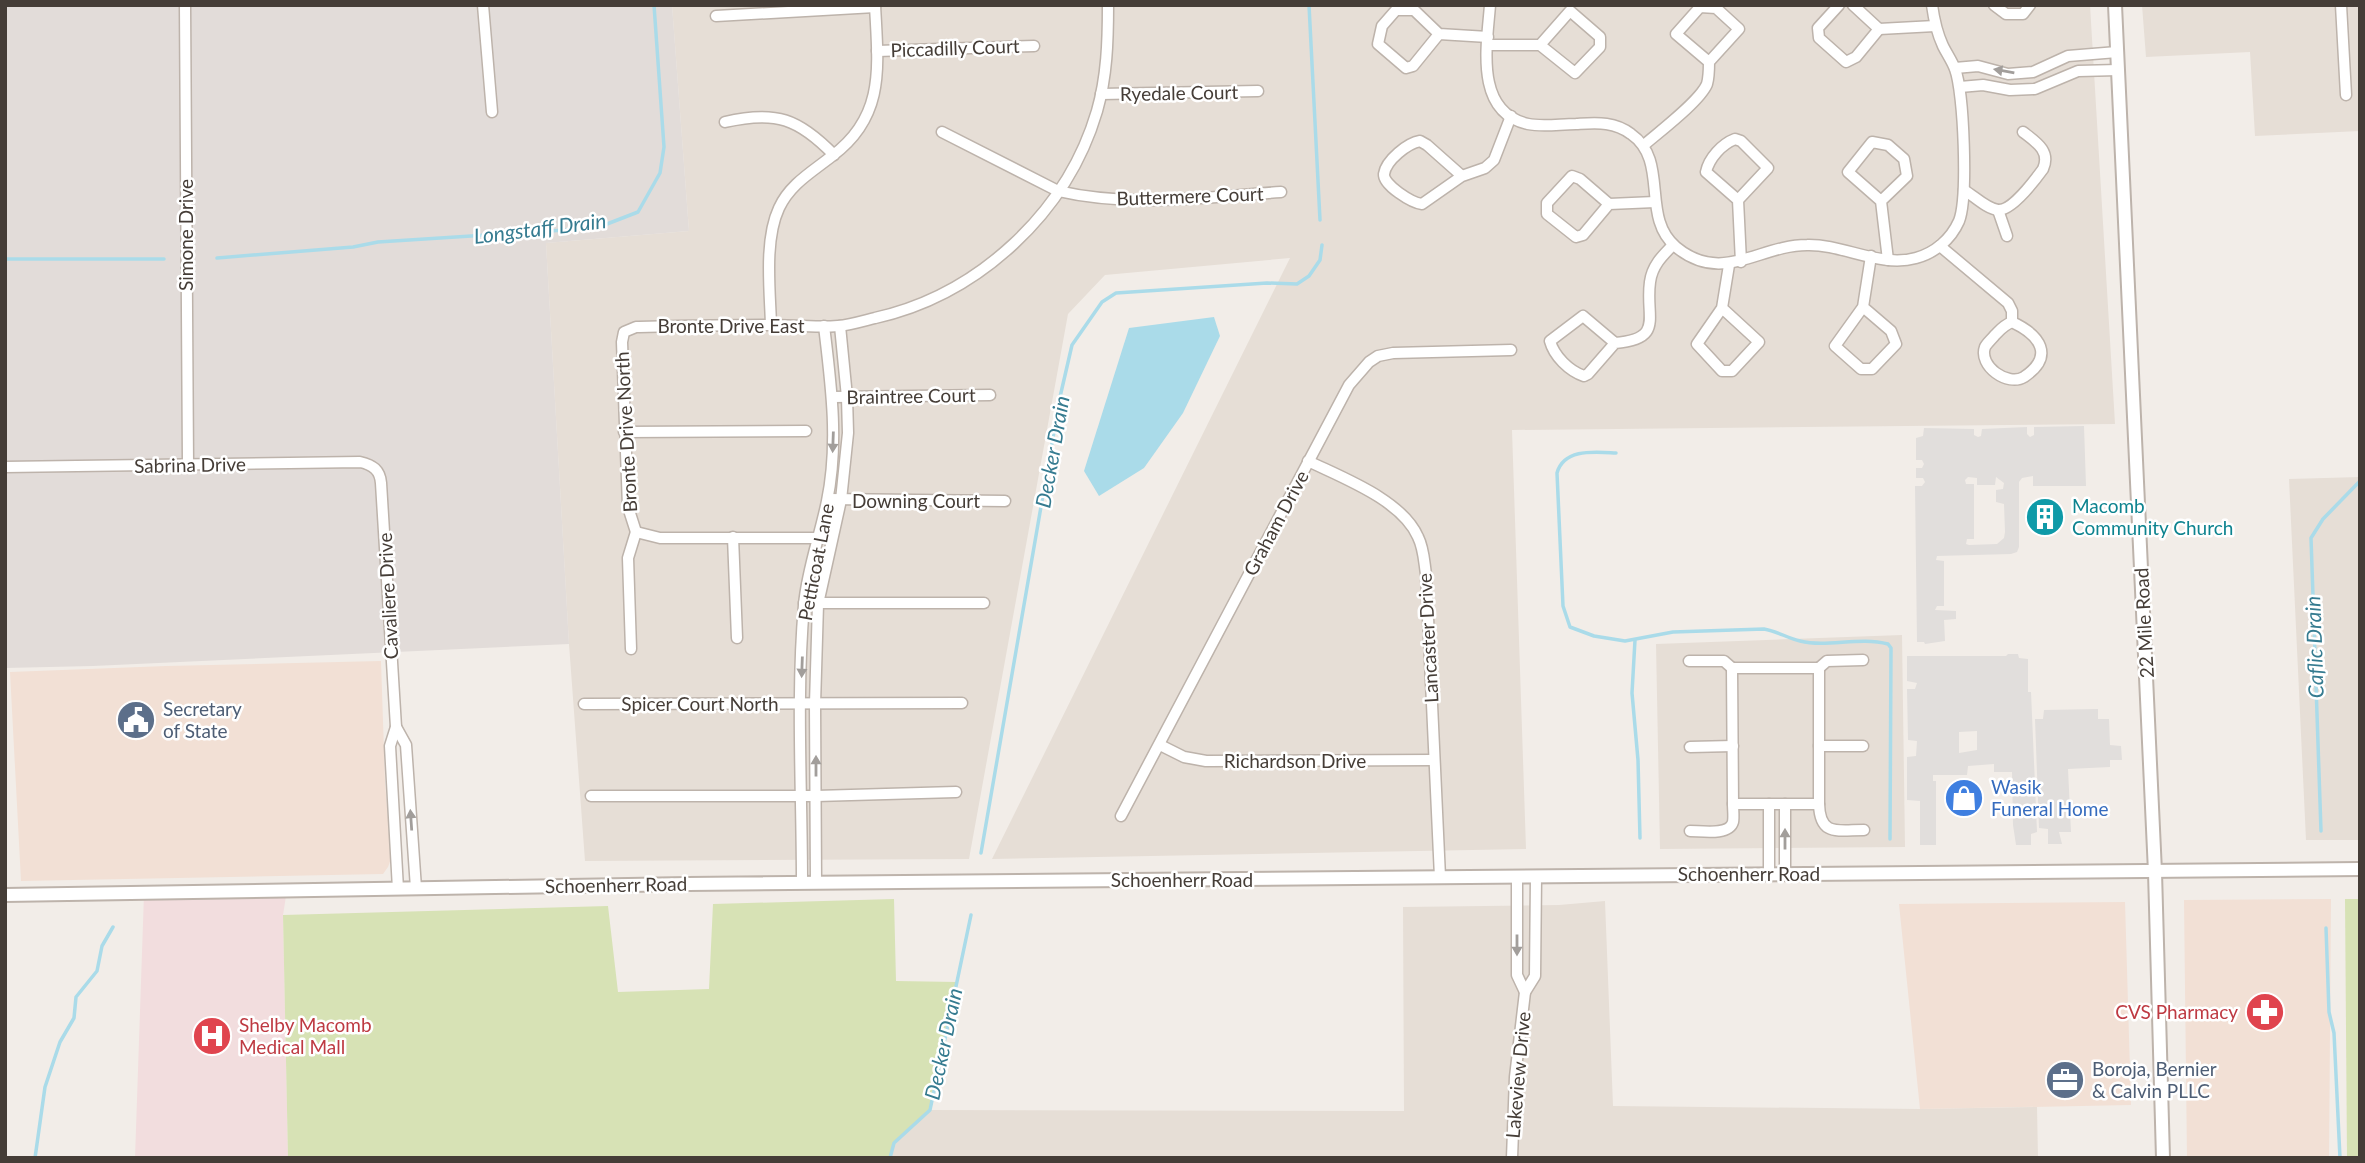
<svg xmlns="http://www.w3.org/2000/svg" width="2365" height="1163" font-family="Lato,sans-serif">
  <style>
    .residential { fill: #e6ded6 }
    .commercial { fill: #f2e0d5 }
    .industrial { fill: #e2dcd9 }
    .medical { fill: #f2ddde }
    .green { fill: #d7e2b5 }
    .parking { fill: #e1dedc; fill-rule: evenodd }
    .water { fill: #aadbe9 }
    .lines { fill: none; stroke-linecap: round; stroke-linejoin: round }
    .stream { stroke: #aadbe9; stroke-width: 3.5 }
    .minor-casing { stroke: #bdb3ab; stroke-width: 13 }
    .tertiary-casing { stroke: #bdb3ab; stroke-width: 16 }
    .minor { stroke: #fff; stroke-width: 10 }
    .tertiary { stroke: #fff; stroke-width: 12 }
    .oneway { fill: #a29e9b }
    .labels { text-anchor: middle; stroke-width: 5; stroke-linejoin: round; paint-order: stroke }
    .street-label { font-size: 19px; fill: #453d37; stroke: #fff }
    .culture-label { font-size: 19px; fill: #0d838f; stroke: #fff; text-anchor: start }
    .service-label { font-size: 19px; fill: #4e5e75; stroke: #fff; text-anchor: start }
    .shop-label { font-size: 19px; fill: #366cbe; stroke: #fff; text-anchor: start }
    .health-label { font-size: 19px; fill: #be3a42; stroke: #fff; text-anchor: end }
    .water-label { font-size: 21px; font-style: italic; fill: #357b90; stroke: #fff }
  </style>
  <rect width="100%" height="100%" fill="#f2ede8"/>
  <!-- residential -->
  <g class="residential">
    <polygon points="672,5 2090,5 2115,424 1512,430 1526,849 992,859 1290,258 1105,275 1068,314 969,859 585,861 569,644 546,243 689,231"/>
    <polygon points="2142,5 2360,5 2360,131 2255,136 2250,52 2146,57"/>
    <polygon points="2360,477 2360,840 2306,840 2289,479"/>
    <polygon points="1902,635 1905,847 1660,849 1656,644"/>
    <polygon points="1605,901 1613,1106 1920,1109 2037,1107 2038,1158 890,1158 894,1143 930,1110 1404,1111 1403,907 1559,905"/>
  </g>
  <!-- commercial -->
  <g class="commercial">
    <polygon points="381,661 385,781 391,859 388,867 383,874 21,881 10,672 166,666"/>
    <polygon points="2331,899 2329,1158 2187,1158 2184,900"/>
    <polygon points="2125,902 2131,1105 1920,1109 1899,904"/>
  </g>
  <!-- industrial -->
  <polygon class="industrial" points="5,5 672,5 689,231 546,243 569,644 93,666 5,668"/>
  <!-- medical -->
  <polygon class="medical" points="287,890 283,915 288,1158 135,1158 144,894"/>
  <!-- green -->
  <g class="green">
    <polygon points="894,899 896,981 957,982 930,1110 894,1143 890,1158 288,1158 283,915 608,906 618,992 709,989 713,904"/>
    <polygon points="2345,899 2360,899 2360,1158 2347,1158"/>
  </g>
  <!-- parking -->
  <g class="parking">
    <path d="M2084,426L2086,486H2033V476L2022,478L2019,482V547L2017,552L2011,554L1937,556L1936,560L1944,561V606H1937L1935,610L1956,611V619L1944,620L1945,641L1925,644L1924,642H1917L1915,486H1922L1925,482L1923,478H1916V468H1922L1924,464L1922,460H1916V438L1923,436L1924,428L1974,429V435L1978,437L1981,436L1982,429L2027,427V434L2030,437L2034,435V427ZM1968,477L1977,478V485H1995L1996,477L2004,483L2003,489L1996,490V502L2004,504L2005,532L2004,538L1997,544L1969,545L1966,544L1967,539H1974V484H1966L1965,480Z"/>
    <path d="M2008,654H2018L2019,658L2028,659V692H2031L2037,832L2031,834V845H2016L2013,825L2012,772H1994V764L1968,766L1967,775H1933V781H1936V845H1920V801L1907,800V757L1916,756L1917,741L1908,740L1907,689H1915L1917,683L1907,681V656H2006ZM1977,731V750L1959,753V732Z"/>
    <polygon points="2098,709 2098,719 2109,719 2110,745 2121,746 2122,760 2110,760 2110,767 2068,769 2071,832 2059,832 2062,844 2048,844 2048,829 2039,828 2035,719 2043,719 2044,710"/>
  </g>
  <!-- water -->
  <polygon class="water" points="1214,317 1220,336 1183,413 1144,468 1099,496 1084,471 1129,328"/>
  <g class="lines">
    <!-- stream -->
    <g class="stream">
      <polyline points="1309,5 1320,220"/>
      <polyline points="217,258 353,247 378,242 565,230 607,224 638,212 660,173 664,147 654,5"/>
      <polyline points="5,259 164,259"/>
      <path d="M1616,453C1595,452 1564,448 1557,473L1563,606L1570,627L1594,636L1625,641L1673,632L1764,629C1777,631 1787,638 1800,641C1828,648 1859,636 1888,644L1891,648L1890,839"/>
      <polyline points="1635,640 1632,693 1638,760 1640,838"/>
      <polyline points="2321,831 2311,538 2323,519 2360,481"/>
      <polyline points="981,853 1060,397 1072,345 1102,302 1116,293 1267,283 1297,284 1309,276 1320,260 1322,245"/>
      <polyline points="2326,928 2329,1012 2334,1033 2340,1158"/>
      <polyline points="35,1158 45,1087 60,1042 74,1018 76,997 97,971 102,946 113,927"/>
      <polyline points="890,1158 894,1143 930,1110 971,915"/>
    </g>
    <!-- minor casing -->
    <g class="minor-casing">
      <g id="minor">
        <polyline points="185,5 188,464"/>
        <polyline points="483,5 492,112"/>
        <path d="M1490,5C1487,45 1474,112 1528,124C1543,127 1560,124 1576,124C1596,123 1614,121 1631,134C1670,161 1640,217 1676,247C1722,285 1759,245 1807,245C1843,244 1880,268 1916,258C1935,253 1951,239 1959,221C1968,198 1964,93 1955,69C1952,61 1947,54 1943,46C1937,33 1934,20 1932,5"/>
        <polyline points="1839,5 1818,28 1819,38 1846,62 1856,57 1879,29"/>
        <polyline points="1853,5 1879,29 1935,26"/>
        <polyline points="1994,5 2006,14 2023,14 2030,5"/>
        <polyline points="2341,5 2346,95"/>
        <polyline points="716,16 875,7"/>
        <polyline points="1439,34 1413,66 1406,68 1378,44 1382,26 1396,10 1414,10 1439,34 1488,37"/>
        <polyline points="1488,45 1540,45 1570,11 1600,37 1600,47 1575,73 1540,45"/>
        <polyline points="877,51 1034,46"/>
        <polyline points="1955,68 1978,66 2008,74 2033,72 2068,56 2117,52"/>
        <polyline points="1960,87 1983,85 2010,90 2035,89 2078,71 2118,70"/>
        <polyline points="1101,94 1258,91"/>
        <path d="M725,122C776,110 799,119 834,155"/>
        <path d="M942,132L1058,191C1131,208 1207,197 1281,192"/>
        <path d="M1644,145C1659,132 1700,101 1707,84C1709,77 1709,70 1709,62L1676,34L1700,7L1716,8L1739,29L1709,62"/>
        <path d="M1462,176L1422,204C1412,203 1383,185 1384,174C1386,160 1408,143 1420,141L1427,145L1462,176L1485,168L1494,160L1511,116"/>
        <path d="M1964,190C1974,196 1987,209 1998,210C2012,211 2035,180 2043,169C2051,151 2036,142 2023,132"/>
        <path d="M1738,200L1768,168L1741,141L1735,139C1722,144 1709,158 1706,172L1738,200L1741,262"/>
        <polyline points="1881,201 1907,176 1904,159 1888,145 1872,142 1848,172 1881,201 1888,260"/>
        <polyline points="1609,204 1583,235 1576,237 1547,214 1547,203 1572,176 1580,179 1609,204 1655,202"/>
        <polyline points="1998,210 2007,236"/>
        <path d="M1940,246L2008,303L2012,311V322C2004,325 2001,329 1995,335C1992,339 1987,343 1985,347C1978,366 2008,387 2024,377C2055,356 2040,335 2012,322"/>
        <polyline points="1863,307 1891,331 1896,344 1872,369 1861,369 1835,346 1863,307 1871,256"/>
        <polyline points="1722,308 1759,342 1732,371 1722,371 1697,344 1722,308 1729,265"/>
        <path d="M771,325C770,290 764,240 779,208C790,184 812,172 832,156C886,116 878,66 875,5"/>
        <path d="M1615,343L1588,374L1584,376C1569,371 1554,356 1550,341L1583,316L1615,343C1665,339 1645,317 1650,282C1652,266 1662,256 1673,245"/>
        <polyline points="833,397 990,395"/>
        <polyline points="624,432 806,431"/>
        <path d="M1308,461C1343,478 1402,500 1418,537C1424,549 1424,562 1426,574L1440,877"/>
        <path d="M5,467L360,462C373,465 380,470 381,483L396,727L390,746L398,889"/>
        <polyline points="828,499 1005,501"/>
        <path d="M636,532L628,507L622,342L624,332L636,327C681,326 725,325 769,325C792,325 816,328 838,326C850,325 863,321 875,318C978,295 1067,213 1097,111C1107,76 1108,41 1108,5"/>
        <polyline points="636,532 660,538 823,538"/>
        <polyline points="733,537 737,638"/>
        <polyline points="804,603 984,603"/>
        <polyline points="631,649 628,558 636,532"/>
        <polyline points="1689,661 1724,661 1732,668"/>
        <polygon points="1732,668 1819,668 1819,804 1733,804"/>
        <polyline points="1819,668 1827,661 1863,660"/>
        <polyline points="584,704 962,703"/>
        <polyline points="396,727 406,745 416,888"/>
        <polyline points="1160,745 1184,757 1206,761 1434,760"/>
        <polyline points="1819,746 1863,746"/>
        <polyline points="1690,747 1733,746"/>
        <polyline points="591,796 816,796 956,792"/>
        <path d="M1819,804C1820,837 1838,830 1864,830"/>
        <polyline points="1121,816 1349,385 1369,362 1378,356 1393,353 1511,350"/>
        <path d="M1690,831C1701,831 1729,836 1733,822C1734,817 1733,809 1733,804"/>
        <polyline points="1769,874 1769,804"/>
        <polyline points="1785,874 1785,804"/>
        <polyline points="1517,877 1517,975 1525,992 1535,976 1536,877"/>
        <path d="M802,883C802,792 796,696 804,605C807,570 820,536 827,501C839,443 831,384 824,326"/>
        <polyline points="816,883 815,704 818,604 841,500 848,433 847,397 840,326"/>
        <polyline points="1512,1158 1515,1077 1525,992"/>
      </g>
    </g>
    <!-- tertiary casing -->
    <g class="tertiary-casing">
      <g id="tertiary">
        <polyline points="2115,5 2155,872 2163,1158"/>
        <polyline points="5,895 688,884 2360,869"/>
      </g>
    </g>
    <!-- minor -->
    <use href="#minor" class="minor"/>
    <!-- tertiary -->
    <use href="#tertiary" class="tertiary"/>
  </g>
  <!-- one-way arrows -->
  <defs><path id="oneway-solid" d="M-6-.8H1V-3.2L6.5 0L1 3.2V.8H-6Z" transform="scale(1.75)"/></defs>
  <g class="oneway">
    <use href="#oneway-solid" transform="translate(2004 71) rotate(-170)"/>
    <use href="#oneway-solid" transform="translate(833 442) rotate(92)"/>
    <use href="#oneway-solid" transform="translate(802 667) rotate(92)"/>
    <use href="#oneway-solid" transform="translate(816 766) rotate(-90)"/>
    <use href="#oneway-solid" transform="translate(411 820) rotate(-94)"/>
    <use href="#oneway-solid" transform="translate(1785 839) rotate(-90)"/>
    <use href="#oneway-solid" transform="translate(1517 945) rotate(90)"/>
  </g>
  <!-- icons -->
  <defs>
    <g id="building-disc" transform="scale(2.0125)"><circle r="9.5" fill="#0f9aa8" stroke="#fff"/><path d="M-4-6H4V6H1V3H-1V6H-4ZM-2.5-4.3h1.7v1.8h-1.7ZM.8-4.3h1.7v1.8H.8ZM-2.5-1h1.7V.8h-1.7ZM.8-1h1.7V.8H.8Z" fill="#fff"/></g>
    <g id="civic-disc" transform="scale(2.0125)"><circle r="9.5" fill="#5c6f8a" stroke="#fff"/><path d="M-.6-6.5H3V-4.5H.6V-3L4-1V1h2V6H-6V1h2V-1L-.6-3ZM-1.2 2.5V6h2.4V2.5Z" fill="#fff"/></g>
    <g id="shop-disc" transform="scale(2.0125)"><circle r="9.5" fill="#3f7fe0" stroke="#fff"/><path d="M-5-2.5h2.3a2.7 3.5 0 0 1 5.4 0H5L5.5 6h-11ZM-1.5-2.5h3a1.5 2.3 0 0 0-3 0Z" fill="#fff"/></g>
    <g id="pharmacy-disc" transform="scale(2.0125)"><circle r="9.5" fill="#e0444e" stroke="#fff"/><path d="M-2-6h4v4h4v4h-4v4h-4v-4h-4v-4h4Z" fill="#fff"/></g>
    <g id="hospital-disc" transform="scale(2.0125)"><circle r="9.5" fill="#e0444e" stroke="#fff"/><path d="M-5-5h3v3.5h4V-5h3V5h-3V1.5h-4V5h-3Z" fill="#fff"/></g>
    <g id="office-disc" transform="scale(2.0125)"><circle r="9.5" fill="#5c6f8a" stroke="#fff"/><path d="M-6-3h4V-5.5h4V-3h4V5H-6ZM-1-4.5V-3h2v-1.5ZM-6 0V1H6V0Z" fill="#fff"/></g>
  </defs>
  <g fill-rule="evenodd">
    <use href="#building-disc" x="2045" y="517"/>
    <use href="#civic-disc" x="136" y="720"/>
    <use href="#shop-disc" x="1964" y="798"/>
    <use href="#pharmacy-disc" x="2265" y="1012"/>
    <use href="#hospital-disc" x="212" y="1036"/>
    <use href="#office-disc" x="2065" y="1080"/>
  </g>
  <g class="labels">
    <!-- street labels -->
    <g class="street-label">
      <text transform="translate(955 48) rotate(-2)" y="7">Piccadilly Court</text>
      <text transform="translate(1179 93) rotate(-1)" y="7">Ryedale Court</text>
      <text transform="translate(1190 196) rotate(-2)" y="7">Buttermere Court</text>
      <text transform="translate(186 235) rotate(-90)" y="7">Simone Drive</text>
      <text x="731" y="333">Bronte Drive East</text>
      <text transform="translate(911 396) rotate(-1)" y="7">Braintree Court</text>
      <text transform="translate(626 432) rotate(-93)" y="7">Bronte Drive North</text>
      <text transform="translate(190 465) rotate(-1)" y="7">Sabrina Drive</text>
      <text x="916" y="508">Downing Court</text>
      <text transform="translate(1276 523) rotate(-62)" y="7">Graham Drive</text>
      <text transform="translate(816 562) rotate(-79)" y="7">Petticoat Lane</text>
      <text transform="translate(388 596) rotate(-93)" y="7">Cavaliere Drive</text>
      <text transform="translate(2144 623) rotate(-93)" y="7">22 Mile Road</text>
      <text transform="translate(1428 638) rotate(-93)" y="7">Lancaster Drive</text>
      <text x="700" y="711">Spicer Court North</text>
      <text x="1295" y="768">Richardson Drive</text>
      <text x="1749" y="881">Schoenherr Road</text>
      <text x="1182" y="887">Schoenherr Road</text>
      <text transform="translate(616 885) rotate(-1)" y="7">Schoenherr Road</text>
      <text transform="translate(1518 1075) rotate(-85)" y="7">Lakeview Drive</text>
    </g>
    <!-- culture labels -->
    <g class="culture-label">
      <text x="2072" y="513">Macomb<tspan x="2072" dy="22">Community Church</tspan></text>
    </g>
    <!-- service labels -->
    <g class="service-label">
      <text x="163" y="716">Secretary<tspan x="163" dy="22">of State</tspan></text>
      <text x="2092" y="1076">Boroja, Bernier<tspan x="2092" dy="22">&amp; Calvin PLLC</tspan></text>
    </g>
    <!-- shop labels -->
    <g class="shop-label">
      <text x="1991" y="794">Wasik<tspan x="1991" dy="22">Funeral Home</tspan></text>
    </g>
    <!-- health labels -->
    <g class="health-label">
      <text x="2238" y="1019">CVS Pharmacy</text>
      <text x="239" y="1032" text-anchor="start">Shelby Macomb<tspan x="239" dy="22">Medical Mall</tspan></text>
    </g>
    <!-- water labels -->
    <g class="water-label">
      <text transform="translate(540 229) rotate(-7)" y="7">Longstaff Drain</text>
      <text transform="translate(1053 452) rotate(-80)" y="7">Decker Drain</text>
      <text transform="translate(2315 647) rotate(-92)" y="7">Caflic Drain</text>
      <text transform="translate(944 1044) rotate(-78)" y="7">Decker Drain</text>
    </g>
  </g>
  <!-- border -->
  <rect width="2365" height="1163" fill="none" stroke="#453d37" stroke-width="14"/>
</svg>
